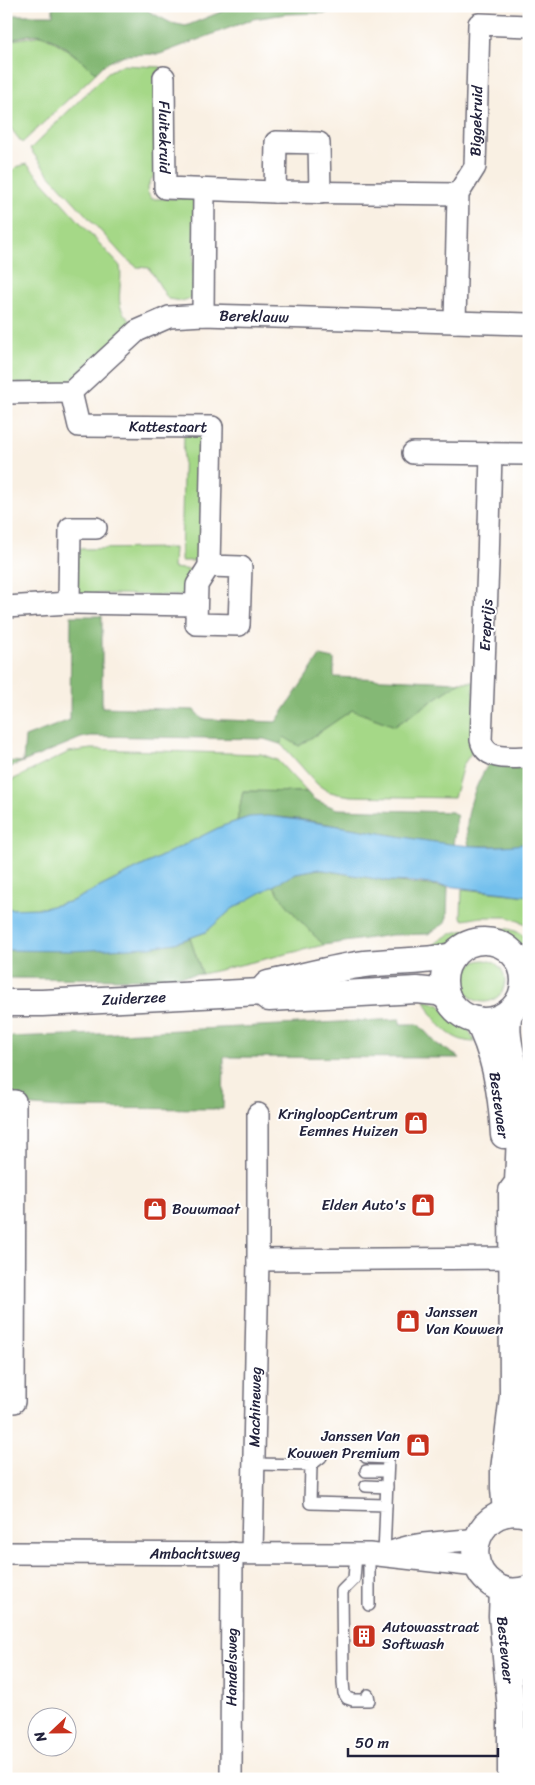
<svg xmlns="http://www.w3.org/2000/svg" width="535" height="1785" font-family="Sriracha,sans-serif">
  <style>
    .green { fill: #a5d887; stroke: #647d61 }
    .forest { fill: #84b874; stroke: #536d58 }
    .water { fill: #73c0ed; stroke: #4a7194 }
    .lines { fill: none; stroke-linecap: round; stroke-linejoin: round }
    .service-casing { stroke: #6d6a76; stroke-width: 14 }
    .minor-casing { stroke: #6d6a76; stroke-width: 24 }
    .tertiary-casing { stroke: #6d6a76; stroke-width: 29 }
    .service { stroke: #fff; stroke-width: 11 }
    .minor { stroke: #fff; stroke-width: 21 }
    .tertiary { stroke: #fff; stroke-width: 26 }
    .labels { text-anchor: middle; stroke-width: 4; stroke-linejoin: round; paint-order: stroke }
    .street-label { font-size: 15px; fill: #22223b; stroke: #fff }
    .poi-label { font-size: 15px; fill: #22223b; stroke: #fff; text-anchor: end }
  </style>
  <rect width="100%" height="100%" fill="#fff"/>
  <filter id="ink" filterUnits="userSpaceOnUse"><feTurbulence type="fractalNoise" baseFrequency=".02" numOctaves="2"/><feDisplacementMap in="SourceGraphic" scale="10" xChannelSelector="R" yChannelSelector="G"/><feConvolveMatrix kernelMatrix="1 2 1 2 8 2 1 2 1" color-interpolation-filters="sRGB"/></filter>
  <filter id="wash" filterUnits="userSpaceOnUse"><feTurbulence type="fractalNoise" baseFrequency=".0096" numOctaves="4" result="noise"/><feDisplacementMap in="SourceGraphic" scale="20" xChannelSelector="R" yChannelSelector="G"/><feGaussianBlur stdDeviation="1.12" result="paint"/><feColorMatrix in="noise" values="0 0 0 0 0 0 0 0 0 0 0 0 0 0 0 0 0 1.4 0 .05"/><feComposite in="paint" operator="in"/></filter>
  <g filter="url(#wash)">
    <rect width="100%" height="100%" fill="#f9f0e3"/>
    <!-- green -->
    <g class="green">
      <path d="M42,35C63,45 79,58 96,73L22,143L6,122V41Z"/>
      <polygon points="122,65 161,67 157,156 154,176 150,181 147,191 151,199 193,198 195,216 193,298 181,301 168,299 149,268 137,267 125,258 47,172 30,149 108,72"/>
      <path d="M27,164L120,266C123,279 116,300 122,310C124,315 129,319 132,323L70,381L54,385L6,383V177L16,167Z"/>
      <polygon points="184,434 207,435 203,561 181,561"/>
      <polygon points="174,548 173,568 193,570 190,596 76,593 75,549"/>
      <polygon points="460,682 474,682 474,749 463,765 454,798 352,796 338,794 327,791 317,784 285,748 280,744 284,736 299,746 352,710 395,726"/>
      <polygon points="91,749 261,754 277,760 307,792 243,791 237,821 220,827 72,901 44,908 6,909 6,783 69,752"/>
      <path d="M273,885C288,908 304,926 324,945L202,974L190,938L206,932L232,909Z"/>
      <polygon points="462,889 529,896 529,925 508,917 481,917 464,920 461,917"/>
      <path d="M497,928C510,928 519,931 529,940V954L505,937L484,932L467,935L444,948H431C451,927 470,930 497,928Z"/>
      <circle cx="484" cy="981" r="21"/>
      <path d="M425,1000L440,1005L454,1020L468,1029L475,1042C450,1042 433,1021 425,1000Z"/>
    </g>
    <!-- forest -->
    <g class="forest">
      <path d="M53,6H143L150,12L171,23L186,26L228,9L243,6H336L327,13L286,14L253,19L160,54L124,55L105,64L96,73C84,63 57,37 41,35C31,33 17,38 6,41V15H53Z"/>
      <polygon points="71,616 102,616 102,707 194,710 202,719 276,722 320,656 334,659 334,677 460,682 395,726 352,710 299,746 284,737 280,744 264,739 91,736 81,738 6,769 6,761 23,762 25,737 70,720"/>
      <path d="M489,763L529,765V843L514,846H469C462,818 474,787 489,763Z"/>
      <path d="M243,791L307,792L313,799L337,809L452,812L457,816L453,845C419,840 385,834 351,828C319,823 267,810 237,821Z"/>
      <path d="M318,869L388,881L448,887L447,917L444,924L428,934L391,935L324,945C304,926 288,908 273,885L296,873Z"/>
      <path d="M190,938L202,974L143,979L6,978V950C44,950 81,949 118,947C146,946 163,947 190,938Z"/>
      <polygon points="400,1019 400,1024 418,1024 437,1044 460,1058 224,1057 223,1109 62,1108 6,1104 6,1037 99,1034"/>
    </g>
    <!-- water -->
    <path class="water" d="M268,816C310,821 351,828 392,835C438,843 482,851 529,843V896L414,882L388,881L318,869L296,873L232,909L206,932L175,943L150,947L70,951L6,950V909L44,908L72,901L220,827L249,817Z"/>
  </g>
  <g filter="url(#ink)">
    <g class="lines">
      <!-- service casing -->
      <g class="service-casing">
        <g id="service">
          <polyline points="520,999 529,1009"/>
          <polyline points="366,1457 388,1458 386,1505"/>
          <polyline points="254,1464 311,1465 310,1503 386,1505 384,1555"/>
          <polyline points="311,1465 321,1457"/>
          <polyline points="366,1471 387,1471"/>
          <polyline points="366,1486 387,1487"/>
          <polyline points="356,1554 354,1579 342,1591 343,1682 344,1693 347,1698 353,1700 369,1700 368,1695"/>
          <polyline points="369,1605 369,1554"/>
        </g>
      </g>
      <!-- minor casing -->
      <g class="minor-casing">
        <g id="minor">
          <path id="s1" d="M164,77L165,188L275,192L458,194"/>
          <polyline points="275,192 276,142 319,143 320,193"/>
          <polyline points="203,315 204,190"/>
          <path id="s2" d="M455,322L458,194L475,167L479,24L529,26"/>
          <path id="s3" d="M71,392L79,426L212,427L209,566L197,585L196,624L239,625L241,567L209,566"/>
          <path id="s4" d="M6,393L71,392L137,331L169,317L203,315L529,324"/>
          <polyline points="413,453 529,454"/>
          <path d="M491,454L488,564L481,740C486,762 511,757 529,757"/>
          <polyline points="96,528 70,528 69,603 196,605"/>
          <polyline points="6,607 69,603"/>
          <polyline points="6,1101 15,1101 14,1402 6,1402"/>
          <polyline points="258,1260 513,1258"/>
          <path id="s5" d="M6,1553L369,1554L477,1566"/>
          <path id="s6" d="M252,1553L258,1260V1114"/>
          <path d="M387,1554C415,1541 447,1543 477,1539"/>
          <path id="s7" d="M231,1779L232,1553"/>
        </g>
      </g>
      <!-- tertiary casing -->
      <g class="tertiary-casing">
        <g id="tertiary">
          <circle cx="484" cy="981" r="40"/>
          <path d="M266,986L268,984C300,978 332,968 365,964C394,961 424,962 453,956"/>
          <path id="s8" d="M6,1003H42L261,992L269,998L417,990L437,992L447,996"/>
          <path d="M477,1020C496,1054 502,1097 504,1135"/>
          <polyline points="518,1428 525,1469 527,1514"/>
          <path d="M506,1513L504,1488V1470L513,1395L512,1191L518,1183C519,1152 522,1119 518,1087C515,1062 503,1038 509,1012"/>
          <path d="M529,1515C480,1498 453,1566 499,1588C508,1593 519,1592 529,1589"/>
          <path id="s9" d="M503,1590L502,1616L511,1709V1779"/>
          <polyline points="517,1666 527,1590"/>
        </g>
      </g>
      <!-- service -->
      <use href="#service" class="service"/>
      <!-- minor -->
      <use href="#minor" class="minor"/>
      <!-- tertiary -->
      <use href="#tertiary" class="tertiary"/>
    </g>
  </g>
  <!-- icons -->
  <defs>
    <g id="shop-square" transform="scale(1.25)"><rect x="-9" y="-9" width="18" height="18" rx="4" fill="#c8321e" stroke="#fff"/><path d="M-5-2.5h2.3a2.7 3.5 0 0 1 5.4 0H5L5.5 6h-11ZM-1.5-2.5h3a1.5 2.3 0 0 0-3 0Z" fill="#fff"/></g>
    <g id="building-square" transform="scale(1.25)"><rect x="-9" y="-9" width="18" height="18" rx="4" fill="#c8321e" stroke="#fff"/><path d="M-4-6H4V6H1V3H-1V6H-4ZM-2.5-4.3h1.7v1.8h-1.7ZM.8-4.3h1.7v1.8H.8ZM-2.5-1h1.7V.8h-1.7ZM.8-1h1.7V.8H.8Z" fill="#fff"/></g>
  </defs>
  <g fill-rule="evenodd">
    <use href="#shop-square" x="416" y="1123"/>
    <use href="#shop-square" x="423" y="1205"/>
    <use href="#shop-square" x="155" y="1209"/>
    <use href="#shop-square" x="408" y="1321"/>
    <use href="#shop-square" x="418" y="1445"/>
    <use href="#building-square" x="364" y="1636"/>
  </g>
  <g class="labels">
    <!-- street labels -->
    <g class="street-label">
      <text dy="5" stroke="none"><textPath href="#s2" startOffset="206">Biggekruid</textPath></text>
      <text dy="5" stroke="none"><textPath href="#s1" startOffset="60">Fluitekruid</textPath></text>
      <text dy="5" stroke="none"><textPath href="#s4" startOffset="275">Bereklauw</textPath></text>
      <text dy="5" stroke="none"><textPath href="#s3" startOffset="124">Kattestaart</textPath></text>
      <text transform="translate(486 625) rotate(-87)" y="5">Ereprijs</text>
      <text dy="5" stroke="none"><textPath href="#s8" startOffset="128">Zuiderzee</textPath></text>
      <text transform="translate(499 1105) rotate(82)" y="5">Bestevaer</text>
      <text dy="5" stroke="none"><textPath href="#s6" startOffset="146">Machineweg</textPath></text>
      <text dy="5" stroke="none"><textPath href="#s5" startOffset="189">Ambachtsweg</textPath></text>
      <text dy="5" stroke="none"><textPath href="#s9" startOffset="60">Bestevaer</textPath></text>
      <text dy="5" stroke="none"><textPath href="#s7" startOffset="112">Handelsweg</textPath></text>
    </g>
    <!-- poi labels -->
    <g class="poi-label">
      <text x="398" y="1119">KringloopCentrum<tspan x="398" dy="17">Eemnes Huizen</tspan></text>
      <text x="406" y="1210">Elden Auto's</text>
      <text x="172" y="1214" text-anchor="start">Bouwmaat</text>
      <text x="426" y="1317" text-anchor="start">Janssen<tspan x="426" dy="17">Van Kouwen</tspan></text>
      <text x="400" y="1441">Janssen Van<tspan x="400" dy="17">Kouwen Premium</tspan></text>
      <text x="382" y="1632" text-anchor="start">Autowasstraat<tspan x="382" dy="17">Softwash</tspan></text>
    </g>
  </g>
  <!-- margin -->
  <rect width="535" height="1785" fill="none" stroke="#fff" stroke-width="25"/>
  <!-- north arrow -->
  <g transform="translate(52 1732) rotate(248)"><circle r="24" fill="#ffffff" stroke="#a7a7b1"/>
  <path d="M0-4L9 19L0 12L-9 19Z" fill="#c8321e"/>
  <text y="-8" font-size="14" font-weight="bold" text-anchor="middle" fill="#22223b">N</text>
  </g>
  <!-- scale -->
  <path d="M348 1748v8h150v-8" fill="none" stroke="#22223b" stroke-width="2.5"/>
  <text x="355" y="1748" font-size="15" fill="#22223b" stroke="#ffffff" stroke-width="4" paint-order="stroke">50 m</text>
</svg>
